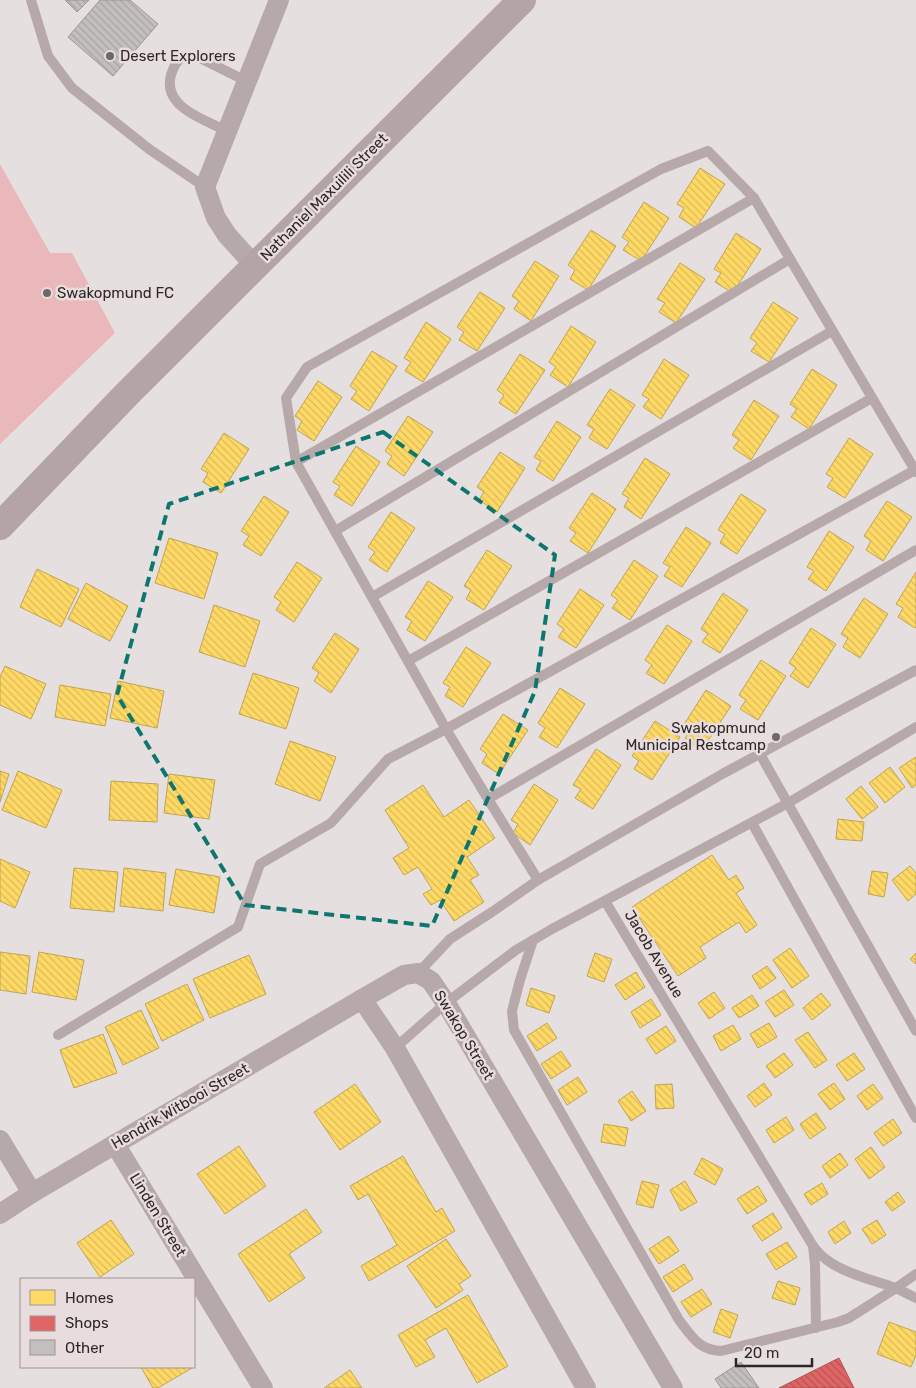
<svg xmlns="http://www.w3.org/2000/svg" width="916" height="1388" font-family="Rubik,sans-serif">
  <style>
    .pitch { fill: #eab8bb }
    .homes { fill: url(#homes-back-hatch); stroke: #c0a453 }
    .shops { fill: url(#shops-back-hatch); stroke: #aa5353 }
    .building { fill: url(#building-back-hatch); stroke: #9c9898 }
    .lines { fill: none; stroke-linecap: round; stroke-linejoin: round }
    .lane { stroke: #b7a9aa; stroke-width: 10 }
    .street { stroke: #b7a9aa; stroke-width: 20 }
    .highway { stroke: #b4a4a6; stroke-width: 28 }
    .marked { fill: none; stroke: #0f766e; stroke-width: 4; stroke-dasharray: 10 6; stroke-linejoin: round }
    .poi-dot { fill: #6e6868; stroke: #e9dcdd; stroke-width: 2 }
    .labels { text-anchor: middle; stroke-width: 5; stroke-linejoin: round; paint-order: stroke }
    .poi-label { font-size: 15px; fill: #2d2828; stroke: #e9dcdd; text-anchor: start }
    .street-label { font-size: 15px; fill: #2d2828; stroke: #e9dcdd }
  </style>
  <defs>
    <pattern id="homes-back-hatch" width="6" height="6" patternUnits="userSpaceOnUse" patternTransform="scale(1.25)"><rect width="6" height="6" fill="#ffd966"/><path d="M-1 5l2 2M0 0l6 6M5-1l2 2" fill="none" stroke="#dbba58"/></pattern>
    <pattern id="shops-back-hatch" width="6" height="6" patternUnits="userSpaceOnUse" patternTransform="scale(1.25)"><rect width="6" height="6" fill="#e06666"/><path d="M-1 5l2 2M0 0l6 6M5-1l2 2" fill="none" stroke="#b65454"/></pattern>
    <pattern id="building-back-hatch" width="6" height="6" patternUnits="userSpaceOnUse" patternTransform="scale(1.25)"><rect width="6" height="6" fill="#c4bfbf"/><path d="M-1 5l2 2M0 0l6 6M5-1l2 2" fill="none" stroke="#a9a4a4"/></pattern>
  </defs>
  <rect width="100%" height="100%" fill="#e6dfe0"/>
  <!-- pitch -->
  <polygon class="pitch" points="0,164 50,253 72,253 115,333 0,444"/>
  <!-- homes -->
  <g class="homes">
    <polygon points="700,168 725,184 696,228 679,217 684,208 677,204"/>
    <polygon points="644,202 669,218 641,261 623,250 629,242 622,237"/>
    <polygon points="591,230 616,246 588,290 570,279 575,270 568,265"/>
    <polygon points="736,233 761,249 733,293 715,282 721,273 714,269"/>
    <polygon points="535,261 559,276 531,321 514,309 519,301 512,296"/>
    <polygon points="680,263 705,279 676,323 659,312 665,303 657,299"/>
    <polygon points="480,292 505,308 477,351 459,340 464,332 457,327"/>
    <polygon points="773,302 798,318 769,362 751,351 757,343 750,338"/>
    <polygon points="426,322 451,339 423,382 405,371 411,362 404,358"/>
    <polygon points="571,326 596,342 568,387 550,375 556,367 549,362"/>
    <polygon points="372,351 397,366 369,411 351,399 357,391 350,386"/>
    <polygon points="520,354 545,370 516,414 499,403 504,395 497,390"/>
    <polygon points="664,359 689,375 661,419 643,407 649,399 642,395"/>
    <polygon points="812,369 837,385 809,429 791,417 797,409 790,404"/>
    <polygon points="318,381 342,397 314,441 297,430 302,421 295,416"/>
    <polygon points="610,389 635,405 607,449 589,438 594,429 587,425"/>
    <polygon points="754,400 779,416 751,460 733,448 739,440 732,435"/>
    <polygon points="408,416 433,432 404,476 387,464 392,456 385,451"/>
    <polygon points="557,421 581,437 553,481 536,470 541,461 534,457"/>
    <polygon points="224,433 249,449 221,493 203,482 208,473 201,469"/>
    <polygon points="849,438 873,454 845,498 827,487 833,478 826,474"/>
    <polygon points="356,446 380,462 352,506 334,495 340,486 333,482"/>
    <polygon points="500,452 525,468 497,512 479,500 484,492 477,487"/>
    <polygon points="645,458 670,474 641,519 624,507 629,498 622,494"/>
    <polygon points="592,493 616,509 588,553 570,541 576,533 569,528"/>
    <polygon points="741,494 766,510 737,554 720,543 725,534 718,530"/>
    <polygon points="264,496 289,512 261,556 243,545 249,536 241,531"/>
    <polygon points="887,501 912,517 883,561 866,550 871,541 864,536"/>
    <polygon points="391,512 415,528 387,572 369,560 375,552 368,547"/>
    <polygon points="686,527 711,543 682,587 664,576 670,567 663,563"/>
    <polygon points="829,531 854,547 826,591 808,579 814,571 807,567"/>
    <polygon points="169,538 218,553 204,599 155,583"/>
    <polygon points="487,550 512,566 484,610 466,599 471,590 464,586"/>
    <polygon points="634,560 658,576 630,620 612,608 618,600 611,595"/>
    <polygon points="297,562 322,578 294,622 276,610 281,602 274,597"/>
    <polygon points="37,569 79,589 61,627 20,607"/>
    <polygon points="916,572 916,627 915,628 898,617 903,608 896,604"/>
    <polygon points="428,581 453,597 425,641 407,630 412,621 405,617"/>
    <polygon points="86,583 128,606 110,641 68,619"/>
    <polygon points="580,589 604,605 576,648 558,637 564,629 557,624"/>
    <polygon points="723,593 748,610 720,653 702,642 708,634 701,629"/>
    <polygon points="864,598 888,614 860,658 843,647 848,638 841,634"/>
    <polygon points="214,605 260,621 245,667 199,652"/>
    <polygon points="667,625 692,641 664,684 646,673 652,665 645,660"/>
    <polygon points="811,628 836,644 808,688 790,676 796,668 789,663"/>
    <polygon points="335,633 359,649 331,693 314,681 319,673 312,668"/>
    <polygon points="466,647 491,663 463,707 445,696 450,687 443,683"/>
    <polygon points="761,660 786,676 758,720 740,709 746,700 739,695"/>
    <polygon points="5,666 46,684 31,719 0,705 0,677"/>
    <polygon points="253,673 299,688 286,729 239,714"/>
    <polygon points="118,681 164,691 157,728 110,718"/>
    <polygon points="60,685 111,694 105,726 55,717"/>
    <polygon points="560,688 585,704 557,748 539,737 545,728 538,723"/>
    <polygon points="706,690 731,706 702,750 685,738 691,730 683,726"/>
    <polygon points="503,714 528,730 499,774 482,763 487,754 480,749"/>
    <polygon points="655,721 680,737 652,780 634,769 639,761 632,756"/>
    <polygon points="290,741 336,757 320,801 275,784"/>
    <polygon points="596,749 621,765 593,809 575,798 581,789 573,785"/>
    <polygon points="916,757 916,785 912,788 899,768"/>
    <polygon points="890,767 905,787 885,803 869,783"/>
    <polygon points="0,771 9,774 0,802"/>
    <polygon points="18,771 62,790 46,828 2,810"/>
    <polygon points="169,774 215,780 209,819 164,813"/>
    <polygon points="111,781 158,784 157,822 109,820"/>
    <polygon points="534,784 558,800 530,845 513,833 518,824 511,820"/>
    <polygon points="423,785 444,817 469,800 495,838 467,857 479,875 470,880 484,902 454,921 440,900 431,905 423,894 432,889 418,867 404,875 393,858 409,848 385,810"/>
    <polygon points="861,786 878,807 862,819 846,799"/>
    <polygon points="838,819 864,822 862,841 836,839"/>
    <polygon points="712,855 729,880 736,875 744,888 736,893 757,925 746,933 739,922 700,947 706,958 678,976 632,907"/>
    <polygon points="0,859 30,872 15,908 0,901"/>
    <polygon points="910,866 916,873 916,894 908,901 892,880"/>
    <polygon points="74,868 118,872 114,912 70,908"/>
    <polygon points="124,868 166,873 163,911 120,906"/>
    <polygon points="176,869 220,877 214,913 169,905"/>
    <polygon points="872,871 888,873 884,897 868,894"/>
    <polygon points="790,948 809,976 792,988 773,960"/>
    <polygon points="0,952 30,956 26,994 0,990"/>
    <polygon points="39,952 84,960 76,1000 32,992"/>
    <polygon points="595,953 612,959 604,982 587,976"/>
    <polygon points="916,953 916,964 910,959"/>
    <polygon points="249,955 266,994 210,1018 193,979"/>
    <polygon points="767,966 776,978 760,989 752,976"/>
    <polygon points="636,972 645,987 625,1000 615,985"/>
    <polygon points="187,984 204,1020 162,1041 145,1004"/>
    <polygon points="531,988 555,996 549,1013 526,1005"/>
    <polygon points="784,990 794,1005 775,1017 765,1002"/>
    <polygon points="714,992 725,1008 709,1019 698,1003"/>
    <polygon points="821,993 831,1005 812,1020 803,1008"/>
    <polygon points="752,995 759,1006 739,1018 732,1008"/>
    <polygon points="651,999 661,1015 640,1028 631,1012"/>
    <polygon points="141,1010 159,1048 123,1065 105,1027"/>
    <polygon points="547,1023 557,1038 537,1051 527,1036"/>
    <polygon points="769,1023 777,1037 758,1048 750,1034"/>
    <polygon points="733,1025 741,1039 721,1051 713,1036"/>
    <polygon points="666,1026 676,1041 656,1054 646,1039"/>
    <polygon points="808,1032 827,1060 815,1068 795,1040"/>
    <polygon points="103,1034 117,1073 74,1088 60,1050"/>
    <polygon points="561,1051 571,1066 551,1079 541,1064"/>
    <polygon points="784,1053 793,1065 775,1078 766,1066"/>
    <polygon points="854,1053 865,1069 847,1081 836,1065"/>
    <polygon points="578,1077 587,1092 567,1105 558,1090"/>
    <polygon points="764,1083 772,1095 755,1107 747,1096"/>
    <polygon points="834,1083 845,1099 830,1110 818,1094"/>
    <polygon points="355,1084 381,1122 340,1150 314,1112"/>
    <polygon points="672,1084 674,1108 656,1109 655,1085"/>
    <polygon points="873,1084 883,1098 867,1110 857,1096"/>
    <polygon points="632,1091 646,1111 631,1121 618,1101"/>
    <polygon points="816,1113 826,1128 810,1139 800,1124"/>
    <polygon points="786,1117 794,1130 774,1143 766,1130"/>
    <polygon points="893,1119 902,1133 883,1146 874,1133"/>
    <polygon points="604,1124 628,1128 625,1146 601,1142"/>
    <polygon points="239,1146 266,1186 225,1214 197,1174"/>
    <polygon points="871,1147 885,1167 869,1179 855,1159"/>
    <polygon points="840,1153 848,1165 830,1178 822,1166"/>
    <polygon points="403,1156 436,1212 442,1208 455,1231 369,1281 361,1266 397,1245 368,1194 358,1200 350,1186"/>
    <polygon points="702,1158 723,1169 715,1185 694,1174"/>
    <polygon points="642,1181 659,1185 653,1208 636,1204"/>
    <polygon points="685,1181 697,1202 681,1211 670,1190"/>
    <polygon points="822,1183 828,1194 811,1205 804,1194"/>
    <polygon points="758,1186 767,1201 747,1214 737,1199"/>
    <polygon points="898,1192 905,1202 892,1211 885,1202"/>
    <polygon points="306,1209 322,1232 289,1254 305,1278 269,1302 238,1254"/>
    <polygon points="773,1213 782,1228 762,1241 752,1226"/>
    <polygon points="111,1220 134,1254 100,1277 77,1243"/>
    <polygon points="877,1220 886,1235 872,1244 862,1229"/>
    <polygon points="844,1221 851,1233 835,1244 828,1232"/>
    <polygon points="669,1236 679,1251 659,1264 649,1249"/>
    <polygon points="446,1239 471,1276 459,1284 463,1290 436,1308 407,1266"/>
    <polygon points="787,1242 797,1257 776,1270 766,1254"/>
    <polygon points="684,1264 693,1279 673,1292 663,1277"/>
    <polygon points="778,1281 800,1288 795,1305 772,1298"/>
    <polygon points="702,1289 712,1304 691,1317 681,1302"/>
    <polygon points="468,1295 508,1366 477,1383 446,1328 425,1340 435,1357 416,1367 398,1335"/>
    <polygon points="721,1309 738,1315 730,1338 713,1332"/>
    <polygon points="889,1322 916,1332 916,1355 911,1367 877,1354"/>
    <polygon points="141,1367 192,1367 192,1368 158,1388 153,1388"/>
    <polygon points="350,1370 362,1388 324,1388"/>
  </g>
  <!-- shops -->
  <polygon class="shops" points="839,1358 854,1388 779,1388"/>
  <!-- building -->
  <g class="building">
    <polygon points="65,0 89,0 77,12"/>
    <polygon points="100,0 130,0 158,24 113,76 68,37"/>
    <polygon points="741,1362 759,1388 721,1388 715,1379"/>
  </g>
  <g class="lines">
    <!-- lane -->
    <g class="lane">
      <polyline points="31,0 48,56 72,88 149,149 205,187"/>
      <path d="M227,131C205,120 162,107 171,75C174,66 176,62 183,56H196L246,81"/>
      <polyline points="296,462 754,198"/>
      <polyline points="335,531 790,259"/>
      <polyline points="372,597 832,331"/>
      <polyline points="408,661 872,398"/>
      <polyline points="760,754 916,1031"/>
      <polyline points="488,799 916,550"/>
      <polyline points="752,823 916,1118"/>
      <polyline points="538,880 488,799 446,729 296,462 286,398 307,367 661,169 708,151 754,198 916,472"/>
      <path d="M605,901L813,1246C817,1251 821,1256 827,1260C843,1273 876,1281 896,1288L916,1274"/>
      <path d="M533,940L520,980L512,1011L514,1030L679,1320C692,1337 699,1350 721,1351L838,1322L849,1318L896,1288L916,1298"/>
      <polyline points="418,973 450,939 492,912 538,880 724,773 916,670"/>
      <polyline points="58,1035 238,927 260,864 331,823 388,759 446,729 915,470"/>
      <polyline points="395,1048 446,1003 516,950 552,929 788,803 916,727"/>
      <polyline points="813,1246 815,1265 816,1328"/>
    </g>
    <!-- street -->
    <g class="street">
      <polyline points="255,266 227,235 216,218 205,187 279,0"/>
      <polyline points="362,999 395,1048 586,1388"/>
      <polyline points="0,1140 32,1193"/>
      <polyline points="115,1144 263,1388"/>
      <polyline points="0,1214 32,1193 362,999 404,975 418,973 431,981 446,1003 673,1388"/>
    </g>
    <!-- highway -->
    <polyline class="highway" points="0,526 127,394 522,0"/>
  </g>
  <!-- marked area -->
  <path class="marked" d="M383,432L555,555L535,691L432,926L245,905L117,695L169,504Z"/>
  <!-- markers -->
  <g class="poi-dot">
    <circle cx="110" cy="56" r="5"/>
    <circle cx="47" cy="293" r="5"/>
    <circle cx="776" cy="737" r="5"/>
  </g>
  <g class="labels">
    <!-- poi labels -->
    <g class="poi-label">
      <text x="120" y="61">Desert Explorers</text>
      <text x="57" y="298">Swakopmund FC</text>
      <text x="766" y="733" text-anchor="end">Swakopmund<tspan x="766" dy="17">Municipal Restcamp</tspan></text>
    </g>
    <!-- street labels -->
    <g class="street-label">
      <text transform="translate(324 197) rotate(-45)" y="5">Nathaniel Maxuilili Street</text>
      <text transform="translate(654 954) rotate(59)" y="5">Jacob Avenue</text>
      <text transform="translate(464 1035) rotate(59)" y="5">Swakop Street</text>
      <text transform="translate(180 1106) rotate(-30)" y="5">Hendrik Witbooi Street</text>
      <text transform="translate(158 1215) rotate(59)" y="5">Linden Street</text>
    </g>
  </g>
  <!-- legend -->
  <rect x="20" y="1278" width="175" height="90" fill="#e9dcdd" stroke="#9e9495"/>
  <rect x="30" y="1290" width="25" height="15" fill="#ffd966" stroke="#9e9495"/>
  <text x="65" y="1303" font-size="15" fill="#2d2828">Homes</text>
  <rect x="30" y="1316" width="25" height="15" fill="#e06666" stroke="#9e9495"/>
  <text x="65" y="1328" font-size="15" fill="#2d2828">Shops</text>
  <rect x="30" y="1340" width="25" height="15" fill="#c4bfbf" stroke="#9e9495"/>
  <text x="65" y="1353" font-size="15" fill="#2d2828">Other</text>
  <!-- scale -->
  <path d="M736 1358v8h76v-8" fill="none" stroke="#2d2828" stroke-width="2.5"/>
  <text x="744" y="1358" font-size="15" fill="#2d2828" stroke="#e9dcdd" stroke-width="4" paint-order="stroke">20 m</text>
</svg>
